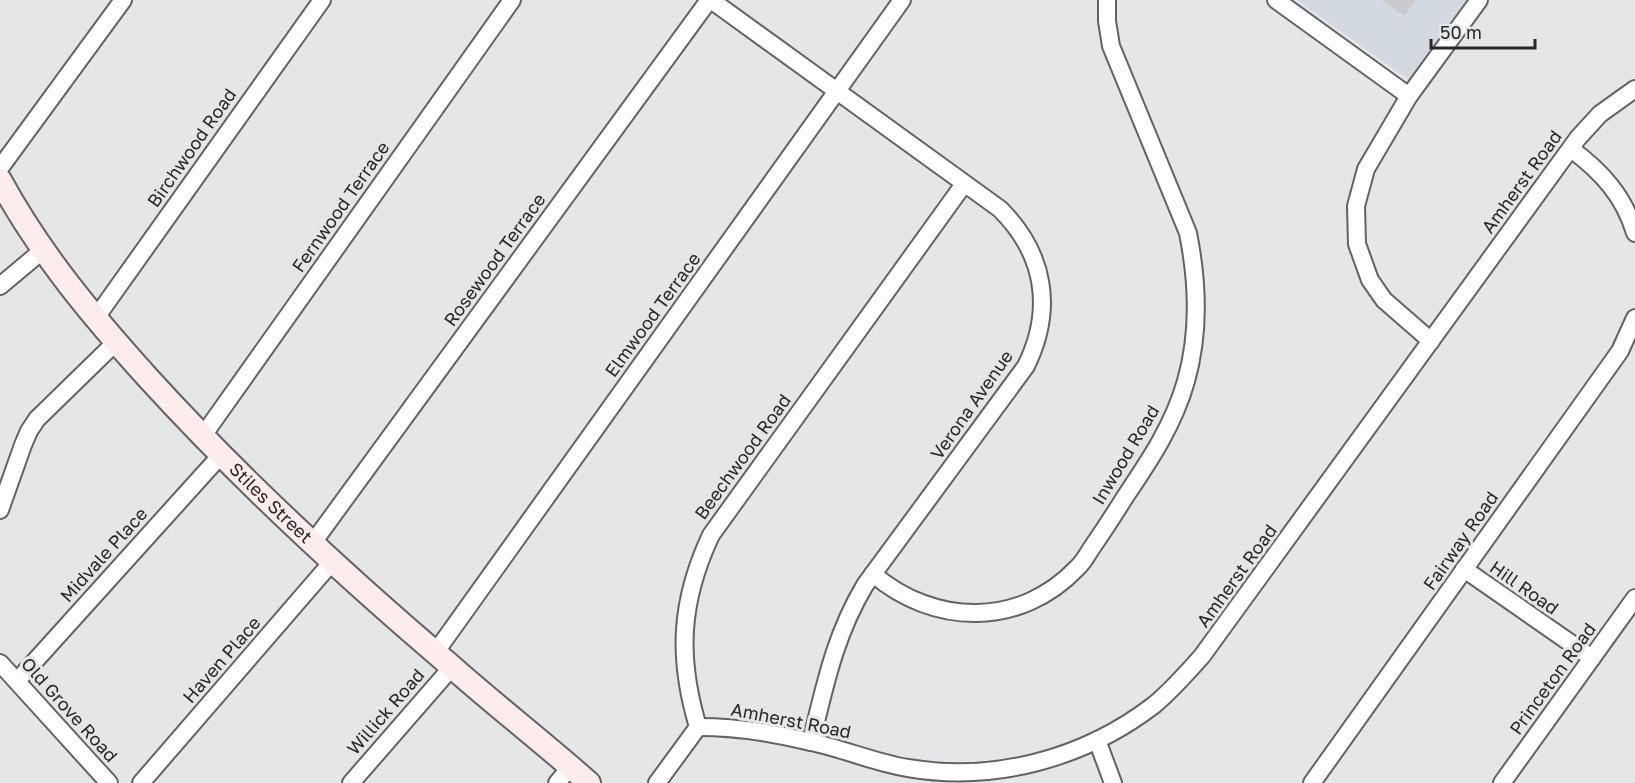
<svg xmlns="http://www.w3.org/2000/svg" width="1635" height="783" font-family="'Golos Text',sans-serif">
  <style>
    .built { fill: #d3d9e0 }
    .building { fill: #cccbcb }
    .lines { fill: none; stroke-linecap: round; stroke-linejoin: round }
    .minor-casing { stroke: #626363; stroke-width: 20 }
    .secondary-casing { stroke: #626363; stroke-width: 26 }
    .minor { stroke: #fff; stroke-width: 16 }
    .secondary { stroke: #fdecec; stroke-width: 22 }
    .labels { text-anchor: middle; stroke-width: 6; stroke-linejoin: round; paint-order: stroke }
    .street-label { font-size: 18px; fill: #272727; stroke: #e5e6e7 }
  </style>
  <rect width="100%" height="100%" fill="#e5e6e7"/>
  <!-- built -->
  <polygon class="built" points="1297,0 1466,0 1409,80"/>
  <!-- building -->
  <polygon class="building" points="1382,0 1416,0 1404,16"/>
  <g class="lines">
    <!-- minor casing -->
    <g class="minor-casing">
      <g id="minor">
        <path d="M711,0L1000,209C1045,254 1054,309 1026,366L865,585C835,635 825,685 811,742"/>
        <polyline points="1276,0 1409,96"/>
        <path d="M1571,149C1601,171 1624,196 1635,233"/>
        <polyline points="0,168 123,0"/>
        <polyline points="0,286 43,250"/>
        <polyline points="95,319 322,0"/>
        <polyline points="1431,341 1384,300 1370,280 1357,244 1356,206 1366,169 1409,96 1479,0"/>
        <polyline points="202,437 512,0"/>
        <polyline points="0,510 23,445 29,431 37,419 116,342"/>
        <polyline points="312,544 709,0"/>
        <polyline points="1464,569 1592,658"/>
        <path d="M873,574C934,626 1020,628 1077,568C1084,562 1088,553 1093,546C1104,530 1115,513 1125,497C1150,460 1174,424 1186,381C1200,332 1198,283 1188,233L1111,46L1107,21V0"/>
        <polyline points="435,653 902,0"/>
        <polyline points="0,663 109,783"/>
        <polyline points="17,681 221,455"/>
        <path d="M698,727C736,727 775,733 811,742C844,749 876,763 908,768C995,783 1085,758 1154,705C1172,690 1187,673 1202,656L1578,138L1600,114L1635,89"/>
        <path d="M698,727C677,657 680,601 711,535L964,184"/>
        <polyline points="1097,740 1113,783"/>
        <polyline points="141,783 332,562"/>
        <polyline points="351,783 452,667"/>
        <polyline points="557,783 571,766"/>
        <polyline points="657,783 698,727"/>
        <polyline points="1312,783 1620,351 1635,318"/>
        <polyline points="1502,783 1635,598"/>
      </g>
    </g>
    <!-- secondary casing -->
    <g class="secondary-casing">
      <g id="secondary">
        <path id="s1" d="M0,180C40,254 93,317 149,379C243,482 345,576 451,666C496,706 544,743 589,783"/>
      </g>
    </g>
    <!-- minor -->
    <use href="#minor" class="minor"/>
    <!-- secondary -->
    <use href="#secondary" class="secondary"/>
  </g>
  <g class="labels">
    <!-- street labels -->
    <g class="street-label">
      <text transform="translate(192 148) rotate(-55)" y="6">Birchwood Road</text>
      <text transform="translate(1522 182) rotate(-54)" y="6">Amherst Road</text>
      <text transform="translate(341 207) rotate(-55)" y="6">Fernwood Terrace</text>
      <text transform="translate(495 260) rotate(-54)" y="6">Rosewood Terrace</text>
      <text transform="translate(653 315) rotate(-54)" y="6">Elmwood Terrace</text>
      <text transform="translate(972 405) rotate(-55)" y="6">Verona Avenue</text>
      <text transform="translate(1126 455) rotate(-59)" y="6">Inwood Road</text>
      <text transform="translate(743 457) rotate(-54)" y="6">Beechwood Road</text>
      <text dy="6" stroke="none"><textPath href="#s1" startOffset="423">Stiles Street</textPath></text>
      <text transform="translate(1461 541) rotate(-55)" y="6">Fairway Road</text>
      <text transform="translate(104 555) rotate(-48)" y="6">Midvale Place</text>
      <text transform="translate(1237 576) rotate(-54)" y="6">Amherst Road</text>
      <text transform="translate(1524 588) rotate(35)" y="6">Hill Road</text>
      <text transform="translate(222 660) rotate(-49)" y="6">Haven Place</text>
      <text transform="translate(1553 679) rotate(-54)" y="6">Princeton Road</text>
      <text transform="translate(69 710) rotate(48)" y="6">Old Grove Road</text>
      <text transform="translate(386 712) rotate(-49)" y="6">Willick Road</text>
      <text transform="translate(791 721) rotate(11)" y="6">Amherst Road</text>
    </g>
  </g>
  <!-- scale -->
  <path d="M1431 39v9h104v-9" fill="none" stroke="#272727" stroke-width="3"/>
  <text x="1440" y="39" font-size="18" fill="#272727" stroke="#e5e6e7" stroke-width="4.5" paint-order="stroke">50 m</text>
</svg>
